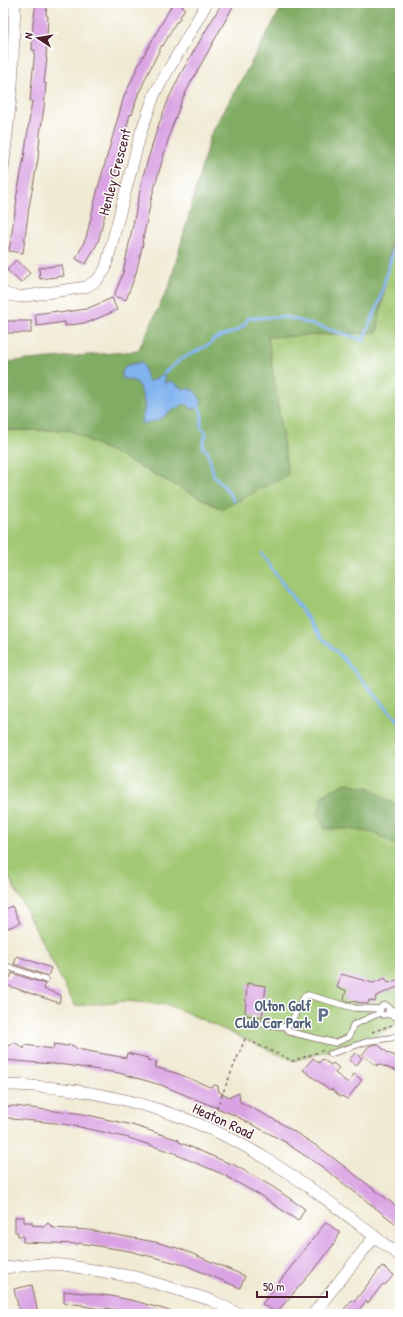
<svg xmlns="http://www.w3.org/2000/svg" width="403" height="1317" font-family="'Patrick Hand',sans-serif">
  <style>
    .green { fill: #a1c872; stroke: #76744e }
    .forest { fill: #80ac64; stroke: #656648 }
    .water { fill: #81b4ee; stroke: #666a8c }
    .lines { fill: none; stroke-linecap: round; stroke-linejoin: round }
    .stream { stroke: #81b4ee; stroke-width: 3 }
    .building { fill: #d9a2e3 }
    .service-casing { stroke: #846666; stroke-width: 7 }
    .minor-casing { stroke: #846666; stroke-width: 12 }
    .path { stroke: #846666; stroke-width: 1.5; stroke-dasharray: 3 3; stroke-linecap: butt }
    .service { stroke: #fff; stroke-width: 5.5 }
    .minor { stroke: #fff; stroke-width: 11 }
    .labels { text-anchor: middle; stroke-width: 3; stroke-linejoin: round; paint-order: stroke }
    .street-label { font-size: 15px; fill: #4a1f2b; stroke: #fff }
    .service-label { font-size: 15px; font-weight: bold; fill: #4e5e75; stroke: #fff; text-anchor: end }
  </style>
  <rect width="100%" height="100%" fill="#fff"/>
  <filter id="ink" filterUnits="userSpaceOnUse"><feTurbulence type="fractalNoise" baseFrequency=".025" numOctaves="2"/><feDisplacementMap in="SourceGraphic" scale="8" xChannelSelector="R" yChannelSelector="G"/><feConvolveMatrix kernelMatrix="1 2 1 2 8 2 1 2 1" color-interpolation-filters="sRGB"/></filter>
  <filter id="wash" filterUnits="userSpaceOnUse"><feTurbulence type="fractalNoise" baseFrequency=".012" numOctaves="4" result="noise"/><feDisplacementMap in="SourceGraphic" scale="16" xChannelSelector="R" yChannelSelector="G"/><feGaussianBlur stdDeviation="0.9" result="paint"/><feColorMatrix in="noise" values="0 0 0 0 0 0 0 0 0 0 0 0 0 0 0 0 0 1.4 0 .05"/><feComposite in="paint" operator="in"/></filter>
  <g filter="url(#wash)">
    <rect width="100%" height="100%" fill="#f0ead3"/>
    <!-- green -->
    <polygon class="green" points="400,201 400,1022 371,1038 293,1061 183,1011 168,1005 126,1001 75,1006 3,866 3,430 69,430 222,509 268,337 377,332"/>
    <!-- forest -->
    <g class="forest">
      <polygon points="284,3 400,3 400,187 377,332 268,337 288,475 222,509 69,430 3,430 3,362 138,351 170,284 210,136"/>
      <polygon points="347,783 371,788 386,800 398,805 400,803 400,848 375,833 347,829 325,829 318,815 323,794"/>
    </g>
    <!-- water -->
    <path class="water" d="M141,362C146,366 144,375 148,381H152L164,373L165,384L168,381L173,382L183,389H190L195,391L202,402L199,407L192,409L188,405L184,404L168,413L159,420L141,424C141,419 143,416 144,411C146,401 141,391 137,382L122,378V373L125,366Z"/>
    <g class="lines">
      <!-- stream -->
      <g class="stream">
        <polyline points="164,373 180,360 212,343 212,340 236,331 245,324 248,318 287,317 351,336 364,341 365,335 379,303 400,224"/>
        <polyline points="199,407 202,415 201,427 205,431 206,436 203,442 203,448 208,452 214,476 227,490 234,501"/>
        <polyline points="261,553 270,566 321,637 340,655 400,723"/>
      </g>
    </g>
    <g id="blocks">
      <!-- building -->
      <g class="building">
        <polygon points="36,3 47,3 46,15 48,16 46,58 47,58 44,83 46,83 44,108 40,134 38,159 29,207 23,253 9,251 17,199 16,199 24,158 32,101 30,101 35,50 32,50 33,24"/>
        <polygon points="173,3 177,3 185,8 177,23 176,22 163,46 162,45 148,73 140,91 139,91 132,115 130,114 98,242 86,264 76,259 86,238 98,188 125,93 126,93 139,64"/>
        <polygon points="222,3 235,3 190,84 182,100 171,130 152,196 142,243 143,243 136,273 126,300 114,296 123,273 143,176 157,129 169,98 181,73"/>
        <polygon points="16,260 30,273 21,283 7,270"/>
        <polygon points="62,265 64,276 40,279 39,268"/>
        <polygon points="112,298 117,310 89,322 65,326 65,322 37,326 35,314 58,311 59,313 86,309"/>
        <rect x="7" y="321" width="24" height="12"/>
        <polygon points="12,906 20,923 3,930 3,910"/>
        <polygon points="17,956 51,968 48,976 14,964"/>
        <polygon points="12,973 45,984 44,989 61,995 59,1003 3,984 3,976 10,978"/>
        <polygon points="341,974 373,983 385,978 388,983 400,979 400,986 376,996 375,1002 369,1000 368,1004 351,1001 351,1002 344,1000 346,990 337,988"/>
        <polygon points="247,983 266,986 262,1017 245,1015"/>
        <polygon points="13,1043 16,1043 24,1049 25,1045 53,1049 54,1044 67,1046 69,1045 74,1046 77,1049 126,1058 127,1053 148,1058 147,1060 157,1062 155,1067 179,1074 210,1087 215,1085 218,1086 219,1092 230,1097 239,1093 240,1102 279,1122 320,1148 400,1209 400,1227 321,1166 287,1144 287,1143 234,1115 161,1085 119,1073 66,1065 3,1060 3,1045 10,1046"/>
        <polygon points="377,1044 388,1053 400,1058 400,1072 378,1064 377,1066 362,1055 369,1046"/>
        <polygon points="355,1053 362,1058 356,1066 349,1060"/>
        <polygon points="313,1058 319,1063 322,1059 331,1065 333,1063 339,1068 335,1073 348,1083 354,1074 362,1080 347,1099 342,1096 341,1097 331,1089 330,1090 303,1070"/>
        <polygon points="14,1106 64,1112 64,1111 88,1115 132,1125 179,1140 179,1142 231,1164 231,1163 273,1187 305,1209 298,1221 263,1197 220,1173 177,1155 177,1154 129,1138 80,1127 56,1123 12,1119 12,1118 3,1118 3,1107"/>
        <polygon points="15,1217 24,1217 24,1222 32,1222 32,1225 45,1226 48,1223 53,1228 89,1230 155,1242 181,1249 245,1276 240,1288 185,1265 129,1251 79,1243 79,1244 23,1242 23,1236 18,1236 18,1232 15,1232"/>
        <polygon points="326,1222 340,1233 333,1245 318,1265 276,1313 262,1304"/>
        <polygon points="382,1266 394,1275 385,1285 383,1284 368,1303 366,1301 356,1314 340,1314 352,1300 354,1302"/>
        <polygon points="32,1285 38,1314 20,1314 14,1289"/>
        <polygon points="64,1291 111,1296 135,1301 173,1312 173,1314 136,1314 106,1308 106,1310 83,1306 83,1305 64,1303"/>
      </g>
    </g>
  </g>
  <g filter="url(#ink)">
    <use href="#blocks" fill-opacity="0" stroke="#846666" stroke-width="1"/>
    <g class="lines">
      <!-- service casing -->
      <g class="service-casing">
        <g id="service">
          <polyline points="3,965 46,980"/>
          <polyline points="388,1007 400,1015"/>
          <polyline points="387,1014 389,1010 388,1007 386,1005 382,1006 380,1009 380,1013 383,1015 387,1014 400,1018"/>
          <polyline points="240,1021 286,1027 290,1024 304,997 308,995 354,1008 380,1009"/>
          <polyline points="286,1027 290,1032 335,1043 349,1037 353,1025 380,1013"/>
          <polyline points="330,1054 369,1041 390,1038 400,1035"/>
        </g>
      </g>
      <!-- minor casing -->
      <g class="minor-casing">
        <g id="minor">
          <polyline points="3,170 12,87 15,3"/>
          <polyline points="3,292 5,294 19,297 86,287 97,280 105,270 141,132 155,93 207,3"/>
          <path d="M3,1085C92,1085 190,1111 265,1158C312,1187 356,1222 400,1256"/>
          <polyline points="3,1268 40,1264 64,1265 135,1277 211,1300 239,1314"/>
          <polyline points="313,1314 375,1236"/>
        </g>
      </g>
      <!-- path -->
      <g class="path">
        <polyline points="372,1032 395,1024"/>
        <polyline points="212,1119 245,1039 293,1061 324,1050"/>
      </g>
      <!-- service -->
      <use href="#service" class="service"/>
      <!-- minor -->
      <use href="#minor" class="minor"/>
    </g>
  </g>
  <!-- icons -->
  <defs>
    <g id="parking-bare" transform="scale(1.2)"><path d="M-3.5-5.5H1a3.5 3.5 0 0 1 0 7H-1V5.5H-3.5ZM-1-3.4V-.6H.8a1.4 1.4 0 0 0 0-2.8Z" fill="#5c6f8a" stroke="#fff" stroke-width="2.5" paint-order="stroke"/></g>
  </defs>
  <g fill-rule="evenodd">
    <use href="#parking-bare" x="323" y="1015"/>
  </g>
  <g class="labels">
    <!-- street labels -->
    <g class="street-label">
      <text transform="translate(115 172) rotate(-75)" y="5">Henley Crescent</text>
      <text transform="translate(223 1121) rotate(25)" y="5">Heaton Road</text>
    </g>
    <!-- service labels -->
    <g class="service-label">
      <text x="311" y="1011">Olton Golf<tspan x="311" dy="17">Club Car Park</tspan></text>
    </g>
  </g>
  <!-- margin -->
  <rect width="403" height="1317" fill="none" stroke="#fff" stroke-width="16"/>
  <!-- north arrow -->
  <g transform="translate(38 38) rotate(282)" stroke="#ffffff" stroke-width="3" paint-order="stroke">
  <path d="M0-3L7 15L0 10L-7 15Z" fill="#4a1f2b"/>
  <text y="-6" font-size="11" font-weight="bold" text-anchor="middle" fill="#4a1f2b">N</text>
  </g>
  <!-- scale -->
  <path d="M257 1291v6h70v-6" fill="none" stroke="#4a1f2b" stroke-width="2"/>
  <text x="263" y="1291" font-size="12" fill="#4a1f2b" stroke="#ffffff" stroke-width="3" paint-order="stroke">50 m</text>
</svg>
